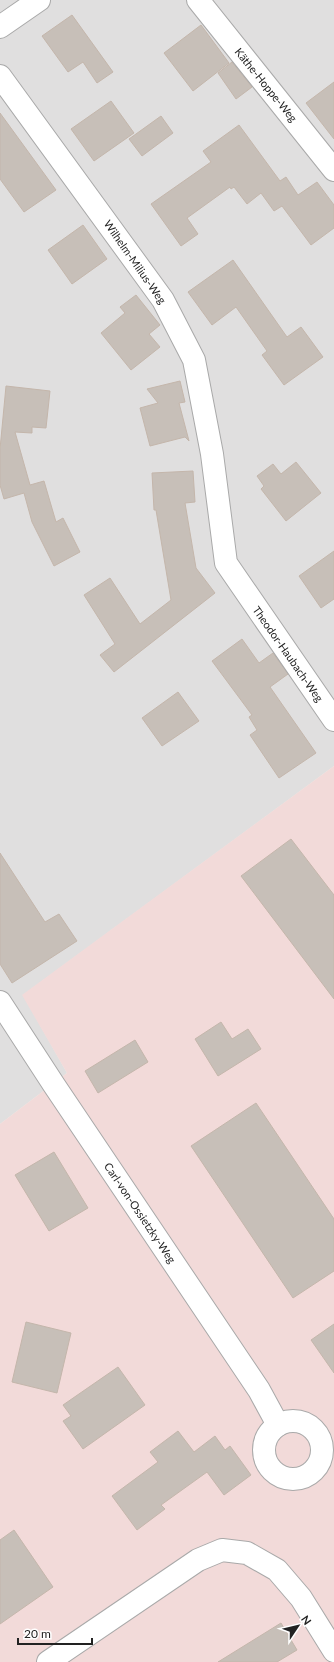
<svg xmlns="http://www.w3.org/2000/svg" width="334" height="1662" font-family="Lato,sans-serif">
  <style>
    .residential { fill: #e0dfdf }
    .commercial { fill: #f2dad9 }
    .building { fill: #c7bfb8; stroke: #c4b6ab }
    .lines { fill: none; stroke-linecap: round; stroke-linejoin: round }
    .street-casing { stroke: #a9a9a9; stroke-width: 24 }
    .street { stroke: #fff; stroke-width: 22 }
    .labels { text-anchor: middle; stroke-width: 3.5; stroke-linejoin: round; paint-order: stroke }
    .street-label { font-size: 11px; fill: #222; stroke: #fff }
  </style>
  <rect width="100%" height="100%" fill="#f2efe9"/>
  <!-- residential -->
  <polygon class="residential" points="0,0 334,0 334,766 23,995 67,1073 0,1124"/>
  <!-- commercial -->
  <polygon class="commercial" points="334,766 334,1662 0,1662 0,1124 67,1073 22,995"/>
  <!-- building -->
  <g class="building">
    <polygon points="72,15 113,72 97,83 83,62 68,72 42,36"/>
    <polygon points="201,25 229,63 193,91 164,53"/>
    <polygon points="232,62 252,87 236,99 218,73"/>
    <polygon points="334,82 334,139 306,103"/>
    <polygon points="111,101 134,133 94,161 71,129"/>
    <polygon points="0,113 56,190 24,212 0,179"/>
    <polygon points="161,116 173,133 142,156 129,139"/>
    <polygon points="239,125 280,181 286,177 298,195 317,182 334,205 334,228 311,245 282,206 274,211 261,193 247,204 234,187 231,189 230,187 187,218 198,234 181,246 151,204 211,162 203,151"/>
    <polygon points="83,225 107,259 72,284 48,250"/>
    <polygon points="233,260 287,337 301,327 323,357 284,385 262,355 267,351 236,307 212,325 188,292"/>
    <polygon points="136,295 160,325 149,334 160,347 131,370 101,333 125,313 120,307"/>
    <polygon points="180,381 185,402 179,403 189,441 185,437 150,446 140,408 158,403 147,389"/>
    <polygon points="6,386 50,391 46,428 32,427 32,433 15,432 30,485 44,481 56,522 63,518 80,552 54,566 32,522 24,493 4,499 0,485 0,449"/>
    <polygon points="296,462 321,493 286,521 261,489 264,486 257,476 273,464 281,474"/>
    <polygon points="193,471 195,502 185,503 196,568 215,593 114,672 100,655 115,644 84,595 110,578 140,624 171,600 156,510 154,510 152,473"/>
    <polygon points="334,551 334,599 321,608 299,576"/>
    <polygon points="242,639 259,663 273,653 288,674 270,687 316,753 279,778 250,735 257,730 249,717 252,715 212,661"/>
    <polygon points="178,692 199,721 162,746 142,718"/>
    <polygon points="291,839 334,895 334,999 241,876"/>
    <polygon points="0,853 45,922 59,914 77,941 12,983 0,964"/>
    <polygon points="221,1022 232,1039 248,1029 261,1049 218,1076 195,1039"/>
    <polygon points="135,1040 148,1062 98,1093 85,1071"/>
    <polygon points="256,1103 334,1219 334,1271 293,1298 191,1146"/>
    <polygon points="54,1152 88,1208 49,1231 15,1175"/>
    <polygon points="26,1322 71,1333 57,1393 12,1382"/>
    <polygon points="334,1324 334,1373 311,1340"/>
    <polygon points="118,1367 145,1405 83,1449 63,1421 71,1416 63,1405"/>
    <polygon points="178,1431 194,1452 215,1436 225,1450 230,1446 251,1475 224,1495 207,1472 161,1505 165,1509 137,1530 112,1496 158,1462 150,1452"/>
    <polygon points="14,1530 53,1587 0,1624 0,1540"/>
    <polygon points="281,1623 297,1650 277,1662 218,1662"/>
  </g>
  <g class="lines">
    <!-- street casing -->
    <g class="street-casing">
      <g id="street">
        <polyline points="198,0 334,170"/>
        <polyline points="0,27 39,0"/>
        <polyline points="0,76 163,300 194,360 212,454 226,563 334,720"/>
        <polyline points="0,1002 54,1085 259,1390 278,1425"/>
        <circle cx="293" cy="1450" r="29"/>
        <polyline points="48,1662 198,1560 222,1550 247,1553 277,1570 301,1598 334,1651"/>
      </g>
    </g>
    <!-- street -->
    <use href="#street" class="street"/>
  </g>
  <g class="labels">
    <!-- street labels -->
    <g class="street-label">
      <text transform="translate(266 85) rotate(51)" y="4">Käthe-Hoppe-Weg</text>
      <text transform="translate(135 262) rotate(55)" y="4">Wilhelm-Milius-Weg</text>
      <text transform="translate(288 654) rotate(55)" y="4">Theodor-Haubach-Weg</text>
      <text transform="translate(140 1213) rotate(56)" y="4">Carl-von-Ossietzky-Weg</text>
    </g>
  </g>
  <!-- north arrow -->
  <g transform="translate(298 1626) rotate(55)" stroke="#ffffff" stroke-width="3" paint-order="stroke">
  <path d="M0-3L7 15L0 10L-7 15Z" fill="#222222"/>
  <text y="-6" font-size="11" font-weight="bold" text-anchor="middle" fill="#222222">N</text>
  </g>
  <!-- scale -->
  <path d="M18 1638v6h74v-6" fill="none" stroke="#222222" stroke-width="2"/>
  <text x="24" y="1638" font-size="12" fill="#222222" stroke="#ffffff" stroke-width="3" paint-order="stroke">20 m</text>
</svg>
